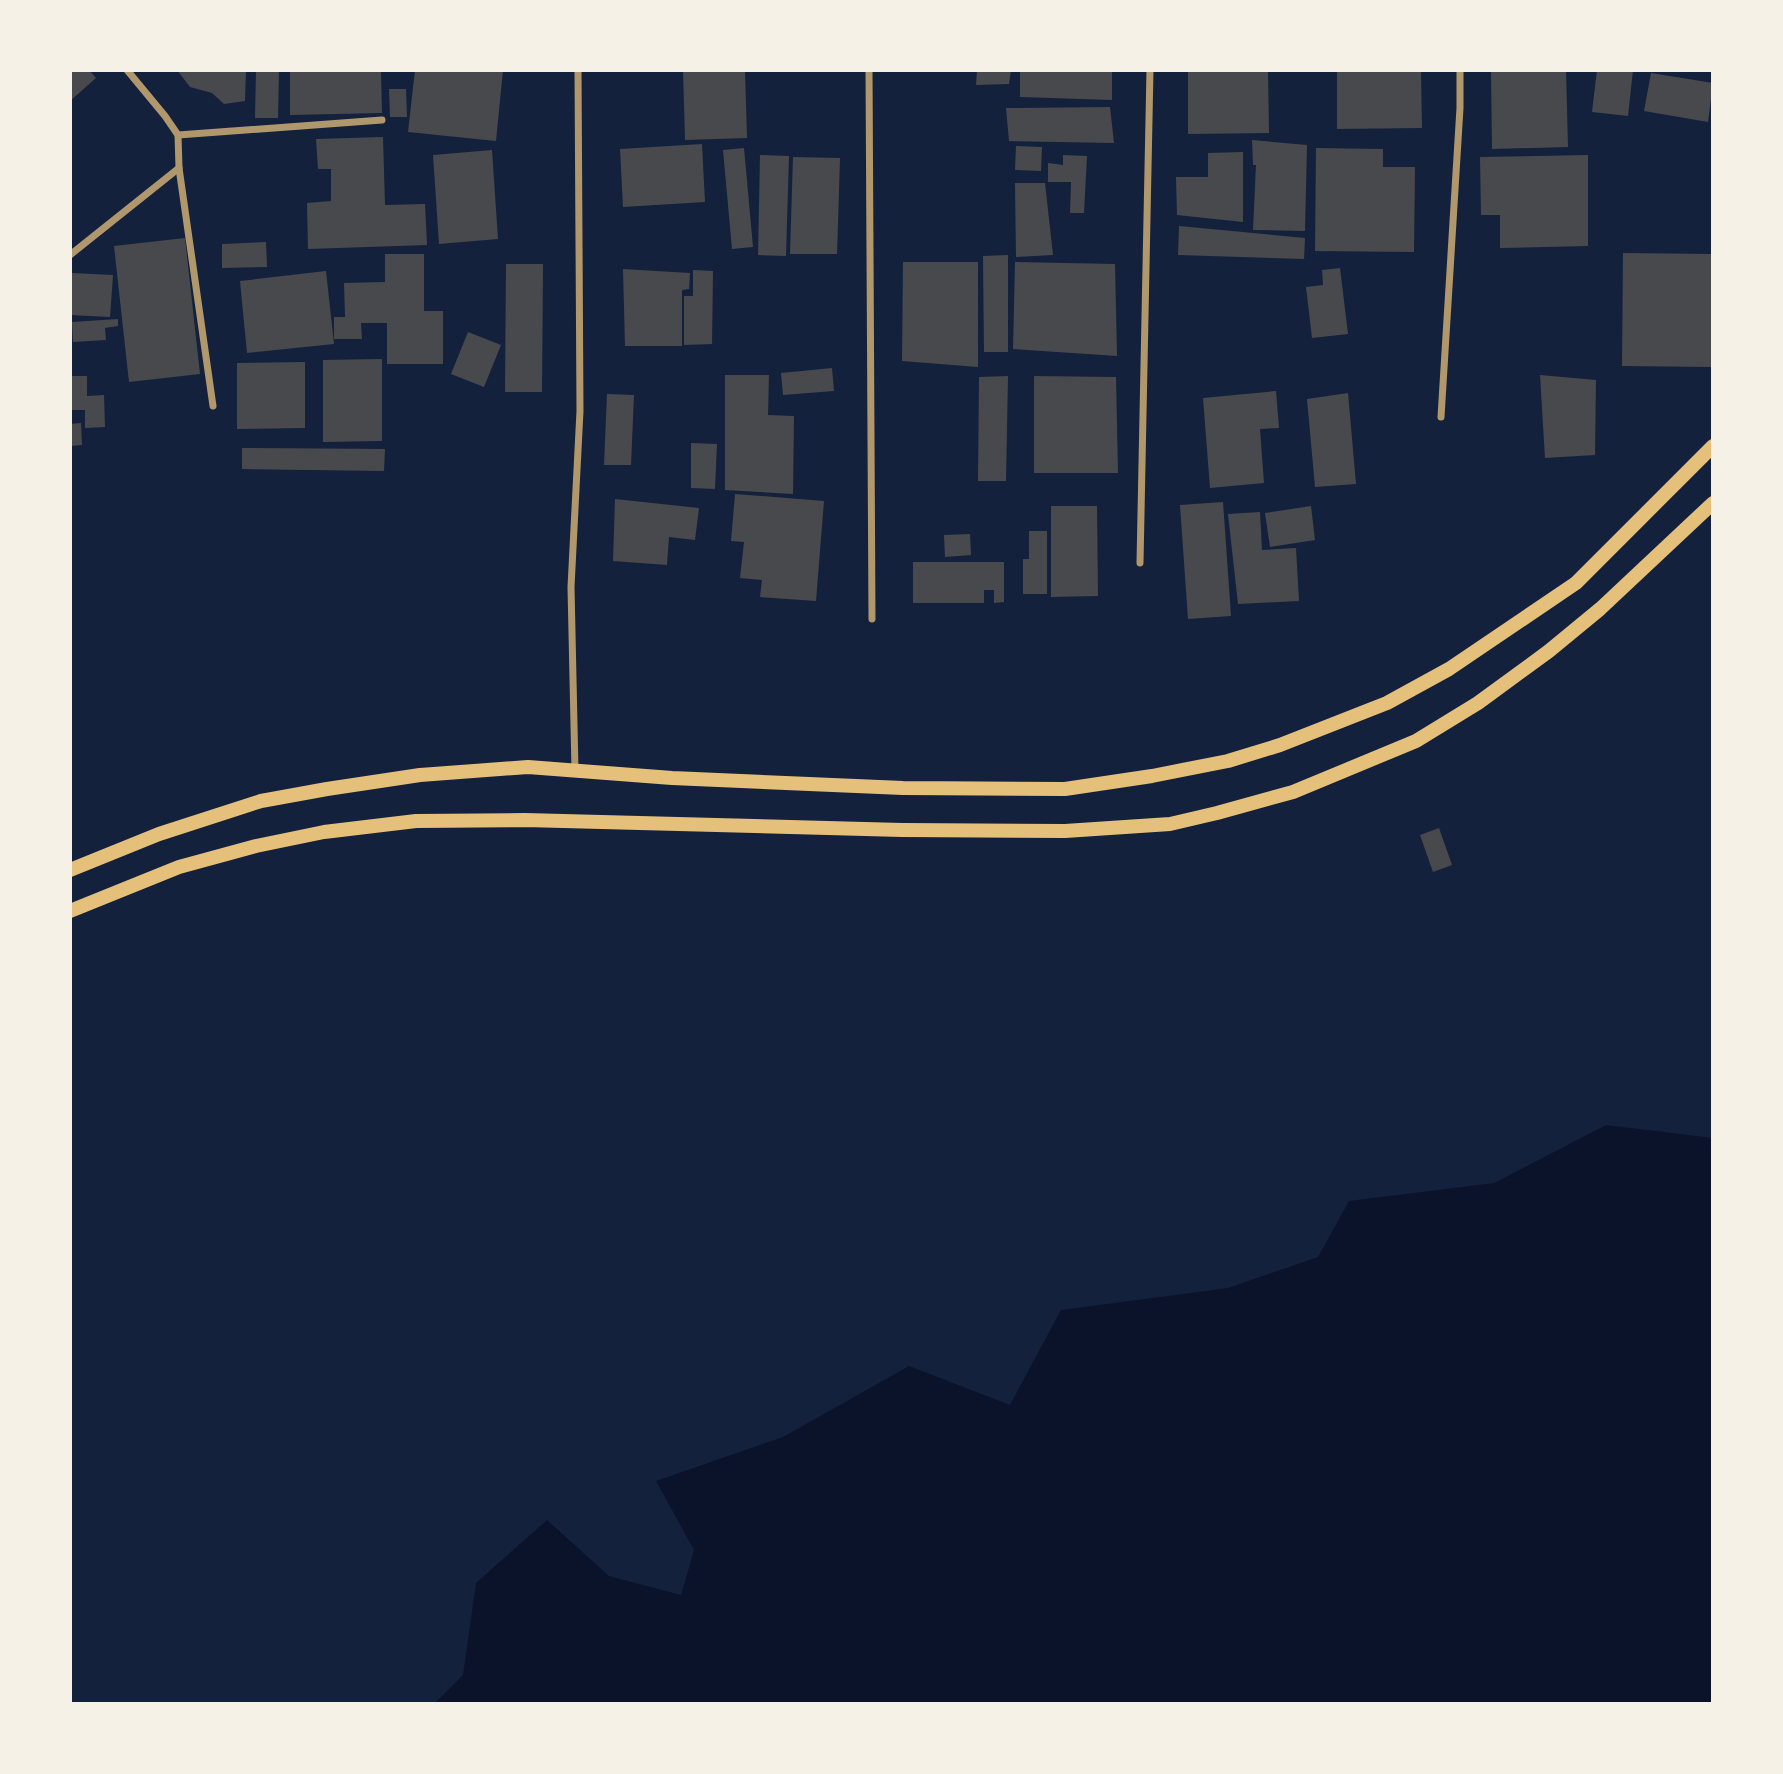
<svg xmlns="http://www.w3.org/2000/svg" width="1783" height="1774" font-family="'Roboto Condensed',sans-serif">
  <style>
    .water { fill: #0b132b }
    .building { fill: #48494c }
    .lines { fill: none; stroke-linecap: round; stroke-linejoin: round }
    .minor { stroke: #b1986c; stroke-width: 7 }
    .secondary { stroke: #e5c07b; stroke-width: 14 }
  </style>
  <rect width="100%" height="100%" fill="#14213d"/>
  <!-- water -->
  <polygon class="water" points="1606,1125 1713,1138 1713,1704 434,1704 463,1675 476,1583 547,1520 609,1576 681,1595 694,1550 656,1481 783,1437 909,1366 1010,1405 1061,1310 1228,1288 1318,1257 1349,1201 1494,1183"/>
  <!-- building -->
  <g class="building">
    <polygon points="70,70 89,70 96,78 70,101"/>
    <polygon points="177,70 246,70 245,101 224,104 212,93 190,87"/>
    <polygon points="256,70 279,70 278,118 255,118"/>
    <polygon points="290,70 381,70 382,113 290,115"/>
    <polygon points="415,70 503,70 496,141 408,132"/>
    <polygon points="683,70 745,70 747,138 685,140"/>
    <polygon points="977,70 1011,70 1009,84 976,85"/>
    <polygon points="1020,70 1112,70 1112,100 1020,97"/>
    <polygon points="1268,70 1269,133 1188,134 1188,71"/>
    <polygon points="1337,70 1421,70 1422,128 1337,129"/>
    <polygon points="1566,70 1568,147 1492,149 1491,71"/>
    <polygon points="1597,70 1633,70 1628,116 1592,112"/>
    <polygon points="1651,73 1713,83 1708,122 1644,111"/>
    <polygon points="389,89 406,89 407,117 390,117"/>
    <polygon points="1110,107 1114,143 1009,141 1006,108"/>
    <polygon points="383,137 385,205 425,204 427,245 308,249 307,203 331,201 331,169 318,169 316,139"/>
    <polygon points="1252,140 1307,145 1305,231 1253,230 1256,165 1253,165"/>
    <polygon points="702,144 705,202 623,207 620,149"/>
    <polygon points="1016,146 1042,147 1041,171 1015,170"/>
    <polygon points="744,148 753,247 732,249 723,150"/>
    <polygon points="1316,148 1383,149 1383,167 1415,167 1414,252 1315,251"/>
    <polygon points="492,150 498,239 439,244 433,155"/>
    <polygon points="1243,152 1243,222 1177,215 1176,177 1208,177 1208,153"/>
    <polygon points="760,155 789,156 786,256 758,255"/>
    <polygon points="1063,155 1087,156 1084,213 1070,213 1071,182 1048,182 1048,163 1063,165"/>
    <polygon points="1588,155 1588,246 1500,248 1500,215 1481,215 1480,157"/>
    <polygon points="793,157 840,158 837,254 790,254"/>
    <polygon points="1015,183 1045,183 1053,255 1016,257"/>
    <polygon points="1179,226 1305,238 1304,259 1178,255"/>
    <polygon points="185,238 200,374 129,382 114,246"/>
    <polygon points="266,242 267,267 222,268 222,244"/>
    <polygon points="1623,253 1713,254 1713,367 1622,366"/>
    <polygon points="385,254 424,254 424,311 443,311 443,364 387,364 387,323 361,323 362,339 334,339 334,317 345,317 344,283 385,282"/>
    <polygon points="1008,255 1008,352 984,352 983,256"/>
    <polygon points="903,262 978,262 978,367 902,361"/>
    <polygon points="1015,262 1115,264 1117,356 1013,349"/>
    <polygon points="506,264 543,264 542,392 505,392"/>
    <polygon points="1340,268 1348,334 1312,338 1306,287 1323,285 1322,270"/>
    <polygon points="623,269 690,273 689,289 682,290 682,346 625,346"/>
    <polygon points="693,270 713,271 712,344 684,345 684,296 693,296"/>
    <polygon points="326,271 334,344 247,353 240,281"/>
    <polygon points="72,273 113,275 110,317 70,315"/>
    <polygon points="118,319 118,326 105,328 106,340 73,342 72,322"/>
    <polygon points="468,332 501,345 484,387 451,374"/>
    <polygon points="382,359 382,441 323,442 323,360"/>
    <polygon points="305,362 305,428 237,429 237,363"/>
    <polygon points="832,368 834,391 783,395 781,373"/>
    <polygon points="725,375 769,375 768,415 794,416 793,494 725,490"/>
    <polygon points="1540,375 1596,380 1595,455 1545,458"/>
    <polygon points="70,376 87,376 87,396 104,395 105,427 85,428 85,410 70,410"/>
    <polygon points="1008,376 1006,481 978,481 979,377"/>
    <polygon points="1034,376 1116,377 1118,473 1034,473"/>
    <polygon points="1276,391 1279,428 1260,429 1264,483 1210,488 1203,398"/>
    <polygon points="1348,393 1356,484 1315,487 1307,399"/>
    <polygon points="607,394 634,395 631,465 604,465"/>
    <polygon points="81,423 82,445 70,446 70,424"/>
    <polygon points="691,443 717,444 715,489 691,488"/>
    <polygon points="242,448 385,449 384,471 242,469"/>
    <polygon points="735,494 824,501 816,601 760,597 762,580 740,578 744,542 731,541"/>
    <polygon points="615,499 699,508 695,540 669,537 667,565 613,561"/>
    <polygon points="1223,502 1231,616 1188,619 1180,505"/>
    <polygon points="1051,506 1097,506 1098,596 1051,597"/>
    <polygon points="1311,506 1315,540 1270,547 1265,513"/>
    <polygon points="1260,512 1262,550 1296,548 1299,601 1238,604 1228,514"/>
    <polygon points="1029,531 1047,531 1047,594 1023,594 1023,559 1029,559"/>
    <polygon points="970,534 971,555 945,557 944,535"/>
    <polygon points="913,562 1004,562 1004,602 994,603 994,590 984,590 984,603 913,603"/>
    <polygon points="1439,828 1452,865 1433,872 1420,835"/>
  </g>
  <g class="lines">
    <!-- minor -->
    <g class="minor">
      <polyline points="127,70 165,116 178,135 179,168 213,406"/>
      <polyline points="869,70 872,619"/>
      <polyline points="178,135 382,120"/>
      <polyline points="70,255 179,168"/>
      <polyline points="1441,417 1460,108 1460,70"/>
      <polyline points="1140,563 1150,70"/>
      <polyline points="575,770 571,587 580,411 578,70"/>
    </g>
    <!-- secondary -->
    <g class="secondary">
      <polyline points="70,870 159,834 261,801 327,789 420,775 528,767 672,778 903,788 1065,789 1152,776 1228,761 1280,745 1387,703 1449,669 1576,583 1713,446"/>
      <polyline points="70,911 179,867 256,846 324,832 416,821 525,820 902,830 1065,831 1170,824 1217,813 1293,792 1416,741 1478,703 1549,651 1600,609 1713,503"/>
    </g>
  </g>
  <!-- border -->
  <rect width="1783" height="1774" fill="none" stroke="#f6f1e7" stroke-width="144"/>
</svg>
